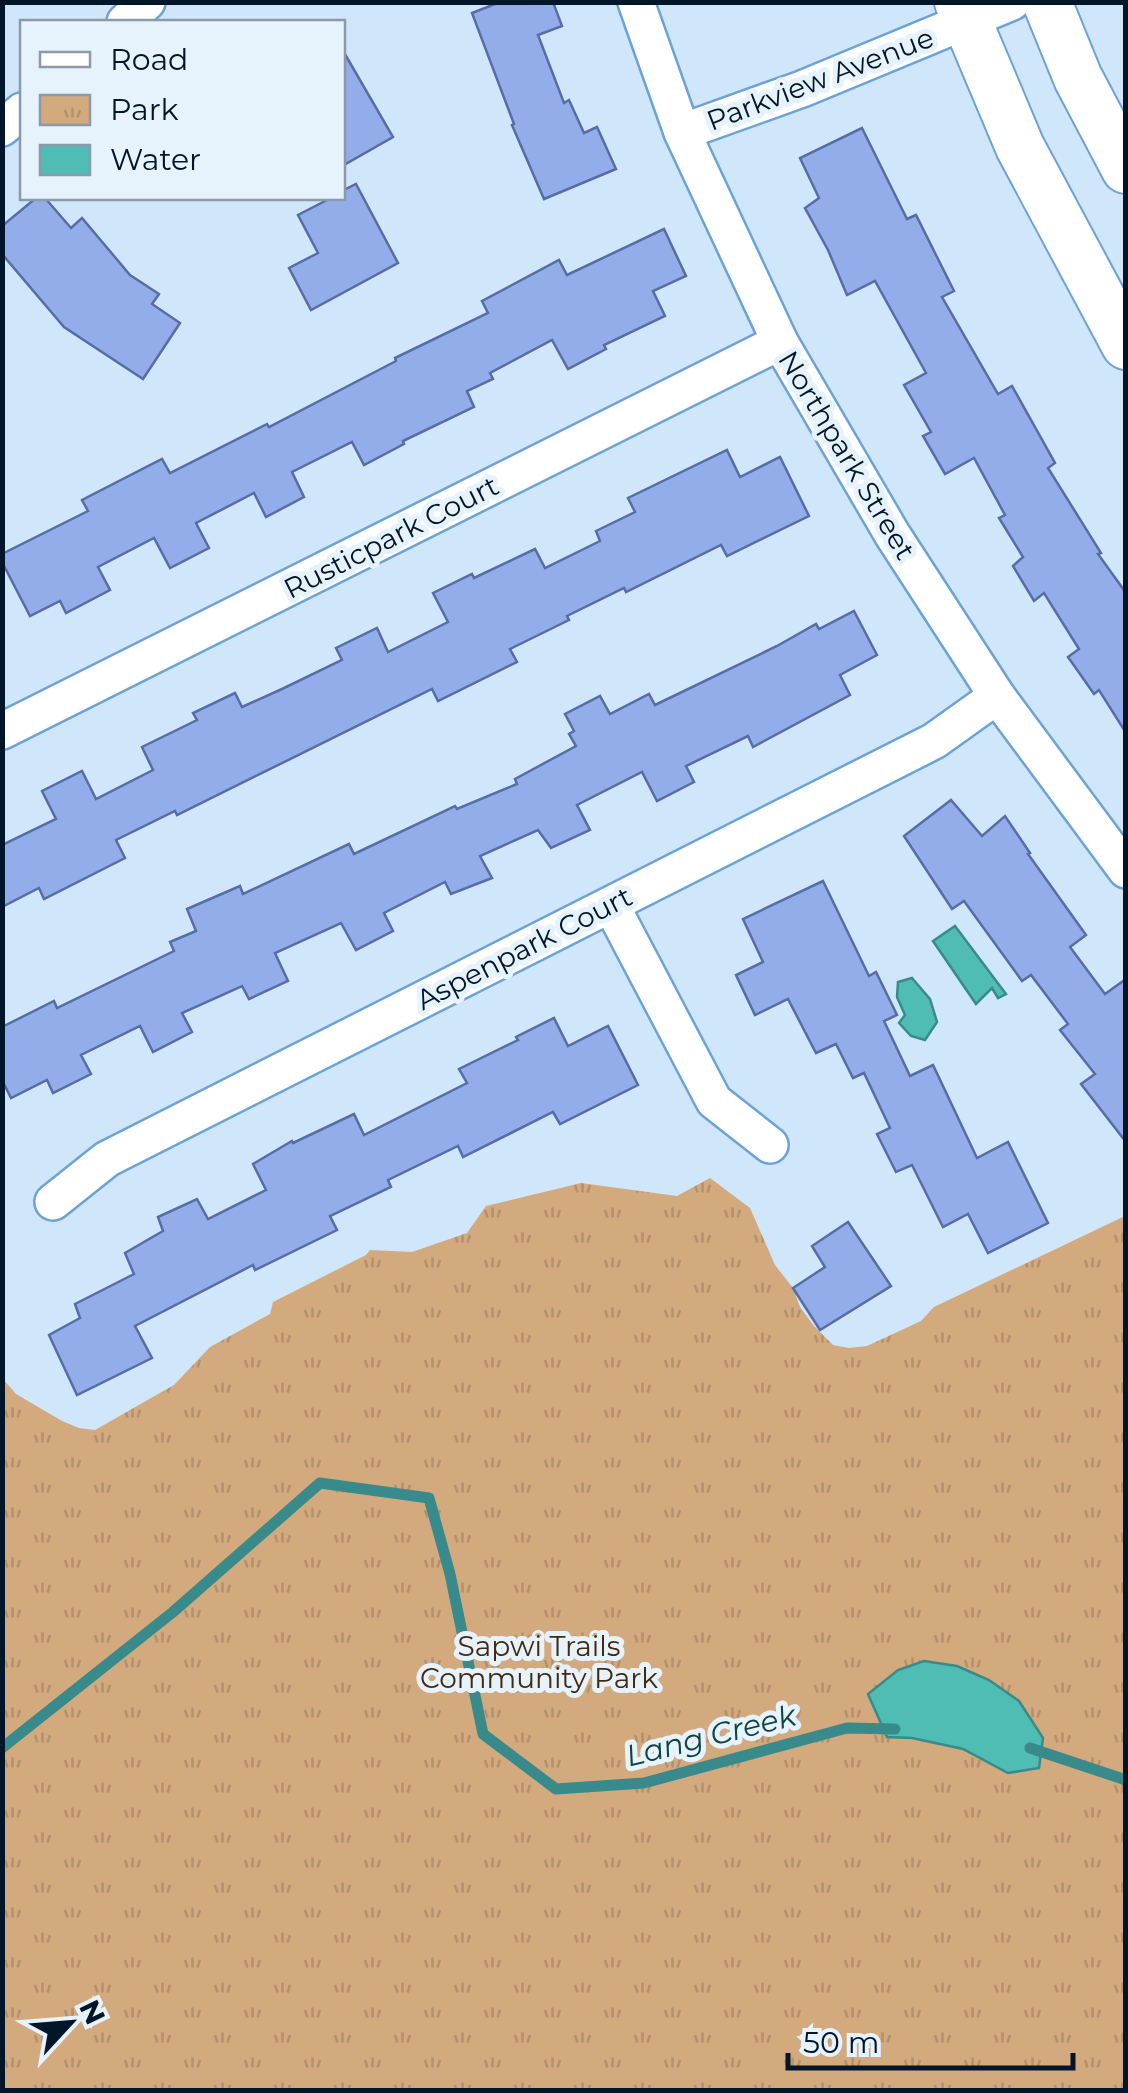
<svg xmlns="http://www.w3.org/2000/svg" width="1128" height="2093" font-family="Montserrat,sans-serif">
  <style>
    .park { fill: url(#park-tufts) }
    .water { fill: #4fbdb3; stroke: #388b8a; stroke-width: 2.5 }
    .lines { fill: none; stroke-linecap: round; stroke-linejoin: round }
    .stream { stroke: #388b8a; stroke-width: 11 }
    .building { fill: #93adeb; stroke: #566da6; stroke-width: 2.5 }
    .street-casing { stroke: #6ca3d6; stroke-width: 40 }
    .secondary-casing { stroke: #6ca3d6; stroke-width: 52 }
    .street { stroke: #fff; stroke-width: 35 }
    .secondary { stroke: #fff; stroke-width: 48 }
    .labels { text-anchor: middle; stroke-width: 10; stroke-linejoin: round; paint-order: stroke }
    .street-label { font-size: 28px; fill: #021629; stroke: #e6f2fc }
    .park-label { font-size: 28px; fill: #412a10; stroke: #e6f2fc }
    .water-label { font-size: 30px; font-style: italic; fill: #11433f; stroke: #e6f2fc }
  </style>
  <defs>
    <pattern id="park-tufts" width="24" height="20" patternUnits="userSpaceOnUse" patternTransform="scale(2.5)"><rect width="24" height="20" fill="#d3a97e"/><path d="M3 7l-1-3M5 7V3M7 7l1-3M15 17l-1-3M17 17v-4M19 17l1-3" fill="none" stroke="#b4916d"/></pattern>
  </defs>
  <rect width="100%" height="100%" fill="#d0e6fb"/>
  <!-- park -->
  <polygon class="park" points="710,1178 750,1208 775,1265 793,1288 800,1307 814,1326 833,1345 849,1348 867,1346 921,1321 934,1307 1125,1216 1125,2090 3,2090 2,1378 16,1394 62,1421 79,1428 95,1430 174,1385 210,1347 270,1314 273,1302 366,1255 370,1250 412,1252 467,1233 486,1206 581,1183 677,1196"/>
  <!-- water -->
  <g class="water">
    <polygon points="955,926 1006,994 998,998 992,988 976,1004 933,941"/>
    <polygon points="912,978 930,999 937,1022 925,1040 911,1036 899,1023 905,1015 897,997 898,982"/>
    <polygon points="924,1661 957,1666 989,1680 1019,1701 1043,1738 1039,1768 1008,1773 963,1749 912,1738 887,1737 868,1694 898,1670"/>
  </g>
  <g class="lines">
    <!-- stream -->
    <g class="stream">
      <polyline points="2,1748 173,1612 320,1483 429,1498 450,1574 483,1734 556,1789 644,1783 847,1728 895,1729"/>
      <polyline points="1030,1748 1126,1780"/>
    </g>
  </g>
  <!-- building -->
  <g class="building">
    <polygon points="500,2 553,2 562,26 538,35 564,103 569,100 584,133 597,127 616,169 544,199 512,125 514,124 472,13"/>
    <polygon points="342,49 393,137 342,166"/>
    <polygon points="862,128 907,219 916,215 954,291 942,297 998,394 1012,386 1055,463 1048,468 1101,553 1098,554 1126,593 1126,733 1099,690 1094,694 1068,657 1079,649 1044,593 1034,601 1013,566 1023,557 999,518 1005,515 974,458 945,474 923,436 931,432 904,385 926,373 875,281 847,295 828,250 805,208 819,198 800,158"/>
    <polygon points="356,184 398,263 311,310 289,268 318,253 298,215 331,198 342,198 342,191"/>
    <polygon points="36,198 45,198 71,228 82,218 130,275 159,294 152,304 180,323 143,379 64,327 2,254 2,226"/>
    <polygon points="664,229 686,276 653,291 665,316 604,345 606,349 568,369 552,340 490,373 493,379 467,391 474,407 403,441 404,444 364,465 352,442 292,472 304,497 266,517 254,493 196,523 209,548 170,568 154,538 98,567 110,590 66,613 60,601 30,616 2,562 2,554 88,511 82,500 162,459 170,473 267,424 269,427 396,361 395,358 488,313 482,301 559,260 567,275"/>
    <polygon points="727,450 740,477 780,457 809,516 727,556 721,545 626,592 624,588 567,616 569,620 510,649 517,662 438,701 432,689 177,815 175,811 116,840 125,858 44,899 39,888 2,907 2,845 56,819 42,791 82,771 96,799 153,770 142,747 197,720 193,713 235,693 242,707 282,689 342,660 336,648 377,628 388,652 448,622 433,593 472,574 474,578 535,549 545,568 600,541 596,531 635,512 628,498"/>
    <polygon points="854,611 877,655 840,675 850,695 753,747 748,736 686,766 694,782 657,801 642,772 577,805 590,830 551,848 538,830 480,856 492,878 451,894 445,882 384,913 393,931 356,950 341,923 275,953 288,981 249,999 242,986 182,1013 192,1032 153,1052 140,1026 81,1055 91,1074 53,1093 47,1080 11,1098 2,1080 2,1027 54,1001 57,1008 174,951 170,942 196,931 187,909 240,886 243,894 349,844 354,854 455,806 457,809 517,784 515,779 576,746 569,734 574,731 565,714 600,696 610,714 649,694 655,705 777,646 816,624 819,629"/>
    <polygon points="951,800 982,836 1005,816 1030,853 1028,854 1086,935 1070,947 1105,994 1126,979 1126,1142 1081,1084 1095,1074 1060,1030 1068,1024 1031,975 1022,981 964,901 952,909 904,836"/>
    <polygon points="823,881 869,976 876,972 897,1015 884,1021 910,1076 933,1065 977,1158 1008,1142 1048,1223 988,1253 968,1214 943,1227 912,1165 896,1172 877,1134 890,1128 864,1073 853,1078 836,1044 816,1053 788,999 755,1015 736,975 763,962 743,919"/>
    <polygon points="554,1018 568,1046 608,1026 638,1085 560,1124 553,1112 463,1157 458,1146 388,1180 391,1187 330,1216 337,1230 255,1270 253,1265 135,1326 152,1358 77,1395 49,1335 80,1318 75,1304 134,1274 125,1253 163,1231 158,1217 197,1199 208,1219 266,1190 253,1164 292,1141 293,1143 354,1114 364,1135 467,1083 459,1069 518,1040 516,1037"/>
    <polygon points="848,1222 891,1286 820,1330 793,1288 825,1267 812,1246"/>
  </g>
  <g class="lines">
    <!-- street casing -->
    <g class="street-casing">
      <g id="street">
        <polyline points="636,2 682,132 780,342 892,534 997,696 1126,870"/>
        <polyline points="125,22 147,2"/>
        <polyline points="2,128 22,111"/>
        <polyline points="682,132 802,89 1012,2"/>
        <polyline points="2,731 780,342"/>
        <polyline points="611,905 714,1101 770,1145"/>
        <polyline points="53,1202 107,1159 934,741 997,696"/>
      </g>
    </g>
    <!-- secondary casing -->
    <g class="secondary-casing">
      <g id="secondary">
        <polyline points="959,2 1020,147 1126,345"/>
        <polyline points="1047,2 1078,78 1126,169"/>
      </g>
    </g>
    <!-- street -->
    <use href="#street" class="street"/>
    <!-- secondary -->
    <use href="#secondary" class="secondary"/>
  </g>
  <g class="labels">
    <!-- street labels -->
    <g class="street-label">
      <text transform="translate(820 79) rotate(-21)" y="10">Parkview Avenue</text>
      <text transform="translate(847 455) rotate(59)" y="10">Northpark Street</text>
      <text transform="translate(391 537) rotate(-27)" y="10">Rusticpark Court</text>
      <text transform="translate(524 948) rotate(-27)" y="10">Aspenpark Court</text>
    </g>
    <!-- park labels -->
    <g class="park-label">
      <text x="539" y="1656">Sapwi Trails<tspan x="539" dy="32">Community Park</tspan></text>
    </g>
    <!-- water labels -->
    <g class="water-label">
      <text transform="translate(711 1736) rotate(-14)" y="10">Lang Creek</text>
    </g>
  </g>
  <!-- border -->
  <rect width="1128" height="2093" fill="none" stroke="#021629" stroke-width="10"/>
  <!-- legend -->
  <rect x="20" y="20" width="325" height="180" fill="#e6f2fc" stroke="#8b9aa8" stroke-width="2.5"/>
  <rect x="40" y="52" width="50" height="15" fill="#ffffff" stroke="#8b9aa8" stroke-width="2.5"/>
  <text x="110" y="70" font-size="30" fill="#021629">Road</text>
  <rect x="40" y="95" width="50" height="30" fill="url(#park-tufts)" stroke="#8b9aa8" stroke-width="2.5"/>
  <text x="110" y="120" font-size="30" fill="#021629">Park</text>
  <rect x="40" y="145" width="50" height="30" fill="#4fbdb3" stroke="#8b9aa8" stroke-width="2.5"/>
  <text x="110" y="170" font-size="30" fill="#021629">Water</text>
  <!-- north arrow -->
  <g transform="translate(70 2023) rotate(64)" stroke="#e6f2fc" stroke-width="8" paint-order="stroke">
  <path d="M0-8L18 38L0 25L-18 38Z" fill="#021629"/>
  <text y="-15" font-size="28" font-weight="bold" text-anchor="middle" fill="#021629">N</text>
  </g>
  <!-- scale -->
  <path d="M788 2053v15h285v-15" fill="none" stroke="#021629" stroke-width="5"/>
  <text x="803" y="2053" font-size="30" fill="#021629" stroke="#e6f2fc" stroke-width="8" paint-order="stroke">50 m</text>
</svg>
